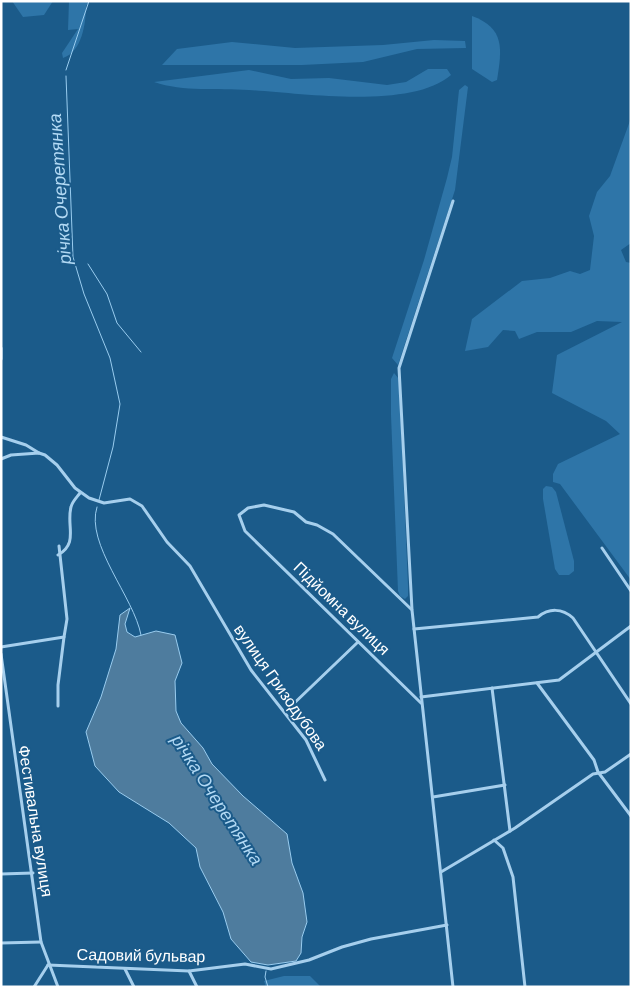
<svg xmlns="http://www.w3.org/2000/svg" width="632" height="988" font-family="Barlow,sans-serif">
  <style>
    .green { fill: #2e75a8 }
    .water { fill: #4e7c9e; stroke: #99ccef }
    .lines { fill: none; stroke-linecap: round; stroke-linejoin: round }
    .stream { stroke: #99ccef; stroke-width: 1 }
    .minor { stroke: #a6cfed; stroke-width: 3 }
    .labels { text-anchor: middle; stroke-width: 4; stroke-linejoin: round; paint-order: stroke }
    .street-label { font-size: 16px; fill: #fff; stroke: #1b5b8a }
    .water-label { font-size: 18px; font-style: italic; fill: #b2d9f4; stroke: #1b5b8a }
  </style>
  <rect width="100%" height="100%" fill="#1b5b8a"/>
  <!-- green -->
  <g class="green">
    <polygon points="12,1 53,1 44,15 23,17"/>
    <path d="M69,1H90L86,6C86,23 82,52 63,58L62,53L78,29L68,30Z"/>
    <path d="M472,16C505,28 502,49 497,80L492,82L472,69Z"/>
    <polygon points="434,40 465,41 466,48 417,49 363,62 302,65 162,65 177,49 232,42 295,48 383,45"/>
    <path d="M428,69H447L451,75C411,110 300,93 249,90C217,88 184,92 154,82L249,70L291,79L329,78L387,85L406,82Z"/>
    <polygon points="465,85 468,87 455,190 398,365 392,358 424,260 447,178 452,157 459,90"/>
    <polygon points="631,118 631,243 621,250 626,262 631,263 631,580 560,484 553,482 553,474 558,464 620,434 606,421 552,393 557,355 622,322 597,321 571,332 537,332 519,339 515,331 503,330 488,347 465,351 472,319 522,281 550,278 570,271 580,274 590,270 594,236 589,216 597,192 610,176"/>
    <polygon points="394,373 399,379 408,585 408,596 405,599 400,596 398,591 391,415 391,379"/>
    <polygon points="546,486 552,487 556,492 574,561 574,571 569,575 559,575 555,569 543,499 543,489"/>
    <polygon points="284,976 310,976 321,987 266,987 264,981"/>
  </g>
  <!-- water -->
  <polygon class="water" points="130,608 125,624 127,632 135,637 156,631 175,635 182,663 175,681 176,711 181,723 203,748 212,764 243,796 287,834 292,863 303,893 307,922 302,937 301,953 296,961 268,965 251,962 231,939 223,912 200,867 196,848 169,823 119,792 95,766 86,732 101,697 116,649 120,615"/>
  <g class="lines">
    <!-- stream -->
    <g class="stream">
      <polyline points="66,70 89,1"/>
      <polyline points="66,76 73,257 84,294 110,358 120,404 113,447 99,500"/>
      <polyline points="88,264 107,294 117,323 141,352"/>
      <path d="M97,507C85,544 134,597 141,635"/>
      <polyline points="266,971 265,977 268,987"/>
    </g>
    <!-- minor -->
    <g class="minor">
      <polyline points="1,348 1,359"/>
      <polyline points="1,437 26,445 39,453"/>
      <polyline points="1,459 11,455 39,453 45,455 57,465 75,488 89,498 104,503 130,499 142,506 167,542 190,566 251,670 306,740 325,780"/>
      <polyline points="602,548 631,591"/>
      <path d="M58,555C79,543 66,526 71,507C72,502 77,497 80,493"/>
      <polyline points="411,609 333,534 317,525 306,522 294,512 264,505 248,508 239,515 245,531 421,703"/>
      <path d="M414,629L538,617C549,608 562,608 573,618L631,704"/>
      <polyline points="1,647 64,637 67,619 59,546"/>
      <polyline points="1,654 41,942 58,987"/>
      <polyline points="537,683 594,760 598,772 631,816"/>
      <polyline points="492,688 510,831"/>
      <polyline points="421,697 559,680 631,626"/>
      <polyline points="58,706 58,685 64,637"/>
      <polyline points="286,711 358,642"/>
      <polyline points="433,797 505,785"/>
      <polyline points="494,840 503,848 513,877 525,987"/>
      <polyline points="441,872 515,828 593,774 605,772 631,754"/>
      <polyline points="1,874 33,873"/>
      <polyline points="1,943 41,942"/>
      <polyline points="48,965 189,971 245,964 271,969 309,960 342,947 371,939 447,925"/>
      <polyline points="125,969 134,987"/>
      <polyline points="189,971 197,987"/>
      <polyline points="34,987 48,965"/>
      <polyline points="453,987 412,610 399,368 453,201"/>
    </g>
  </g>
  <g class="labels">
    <!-- street labels -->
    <g class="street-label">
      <text transform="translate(342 608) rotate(44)" y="6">Підйомна вулиця</text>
      <text transform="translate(281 687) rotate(55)" y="6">вулиця Гризодубова</text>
      <text transform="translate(36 821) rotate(81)" y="6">Фестивальна вулиця</text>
      <text transform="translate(141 955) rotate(1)" y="6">Садовий бульвар</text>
    </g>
    <!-- water labels -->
    <g class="water-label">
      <text transform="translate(60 189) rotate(-94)" y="6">річка Очеретянка</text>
      <text transform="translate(217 800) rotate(57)" y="6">річка Очеретянка</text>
    </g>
  </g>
  <!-- border -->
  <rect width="632" height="988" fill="none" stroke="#ffffff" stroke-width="5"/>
</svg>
